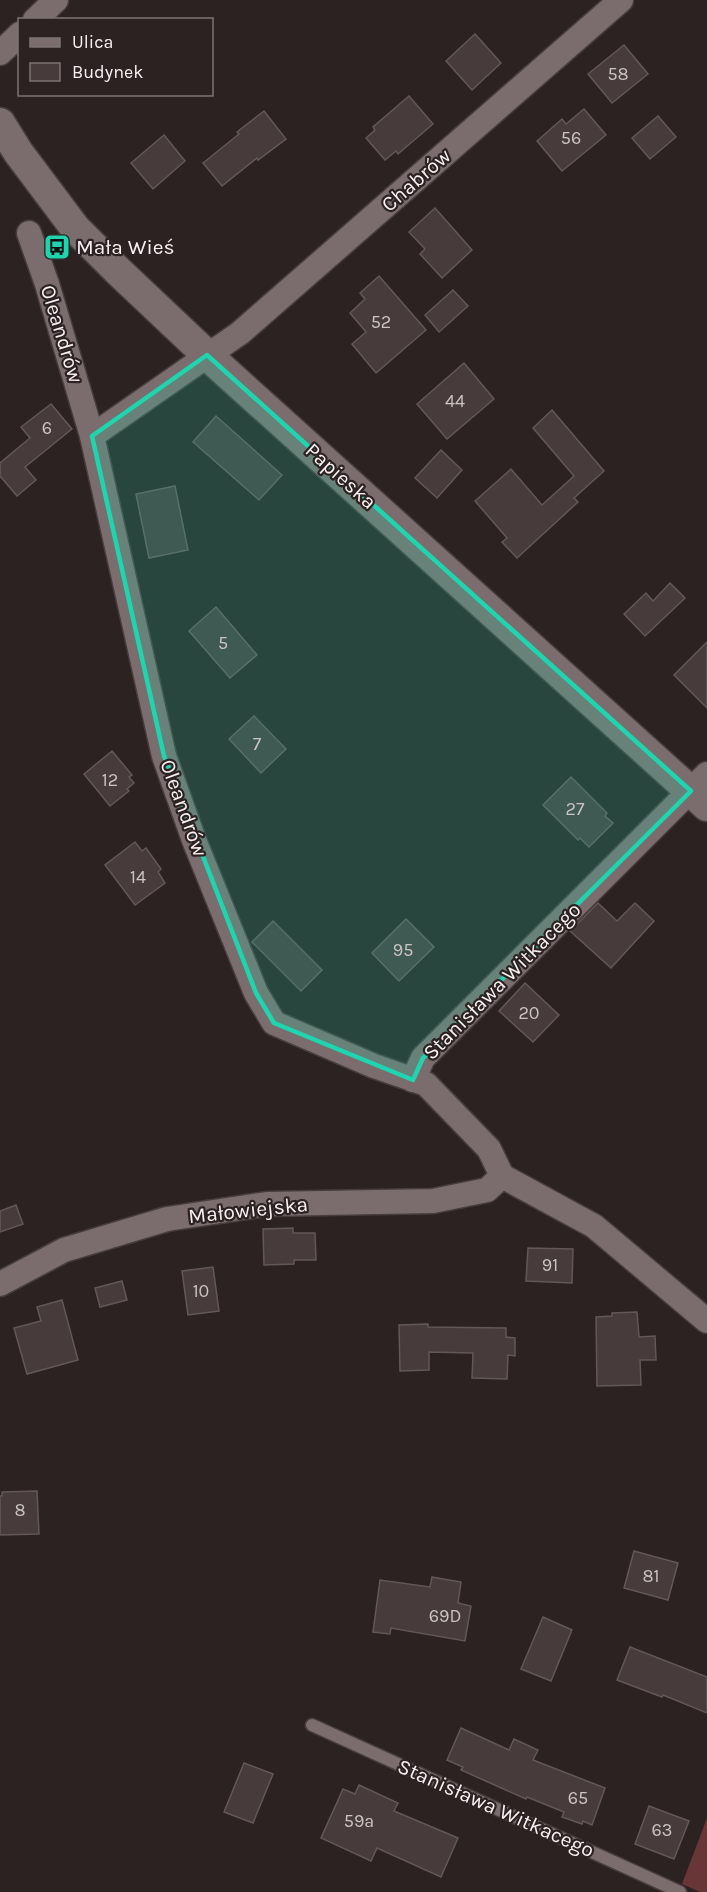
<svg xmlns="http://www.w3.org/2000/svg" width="707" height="1892" font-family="Karla,sans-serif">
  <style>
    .green { fill: #693637 }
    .building { fill: #473b3b; stroke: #645757; stroke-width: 1.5 }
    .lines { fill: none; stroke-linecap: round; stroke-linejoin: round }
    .service-casing { stroke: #473d3d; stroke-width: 15 }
    .minor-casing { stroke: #473d3d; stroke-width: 27 }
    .tertiary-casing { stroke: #473d3d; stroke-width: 33 }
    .service { stroke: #7b6d6d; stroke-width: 12 }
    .minor { stroke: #7b6d6d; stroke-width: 24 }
    .tertiary { stroke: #7b6d6d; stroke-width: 30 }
    .marked { fill: #1ed5b0; fill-opacity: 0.2; stroke: #1ed5b0; stroke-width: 4.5; stroke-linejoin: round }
    .labels { text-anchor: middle; stroke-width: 4.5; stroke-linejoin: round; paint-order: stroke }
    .number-label { font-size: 18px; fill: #ccc3c3 }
    .street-label { font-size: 21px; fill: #f8f0f0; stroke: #2c2222 }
    .poi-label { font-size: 21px; fill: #f8f0f0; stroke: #2c2222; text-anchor: start }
  </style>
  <rect width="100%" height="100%" fill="#2c2222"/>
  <!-- green -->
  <polygon class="green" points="707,1818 707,1892 700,1892 682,1884"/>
  <!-- building -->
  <g class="building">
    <polygon points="475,34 501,63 472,90 446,61"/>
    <polygon points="624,45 648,74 612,103 588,74"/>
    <polygon points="409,96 433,124 398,154 396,151 385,160 366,138 375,130 373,127"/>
    <polygon points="584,109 606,135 562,171 537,141 562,119 566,124"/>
    <polygon points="264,111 286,139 258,160 257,158 222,186 203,163 239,134 237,132"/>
    <polygon points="658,116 676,137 650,159 632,138"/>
    <polygon points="164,135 185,161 153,189 131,163"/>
    <polygon points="435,208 472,250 442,278 420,254 425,249 409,232"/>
    <polygon points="379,276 426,330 376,373 352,344 366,332 350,313 365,299 360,293"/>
    <polygon points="453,290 468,306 439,332 425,315"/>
    <polygon points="464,363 494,399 447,439 417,404"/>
    <polygon points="51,404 72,429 25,467 36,480 17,496 0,476 0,463 30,438 21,427"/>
    <polygon points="552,410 604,471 574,498 578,502 517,558 502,542 507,538 475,501 511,469 542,505 574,476 533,428"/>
    <polygon points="216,416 282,475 259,500 193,442"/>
    <polygon points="441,450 462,470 437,498 415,478"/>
    <polygon points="175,486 188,550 149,558 136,494"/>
    <polygon points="670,583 685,598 645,636 624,614 646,593 653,601"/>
    <polygon points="216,607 257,655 230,678 189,631"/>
    <polygon points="707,642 707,708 674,675"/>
    <polygon points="254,716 286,749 261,773 229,739"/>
    <polygon points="112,751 132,775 129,777 134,783 127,789 129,791 110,806 84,774"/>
    <polygon points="571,777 607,813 605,816 613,823 589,847 580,838 578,840 543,805"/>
    <polygon points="135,842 142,851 146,848 161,869 158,872 165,883 135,905 105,865"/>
    <polygon points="598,903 617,921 635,903 654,921 611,968 570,931"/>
    <polygon points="406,919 434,947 399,981 372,953"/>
    <polygon points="273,921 322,970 301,991 252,942"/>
    <polygon points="525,983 559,1015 533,1042 499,1011"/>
    <polygon points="16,1205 23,1224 0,1232 0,1211"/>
    <polygon points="293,1228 293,1233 315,1233 316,1260 294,1260 294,1264 264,1265 263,1229"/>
    <polygon points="528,1248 573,1249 572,1283 526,1281"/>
    <polygon points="213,1267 219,1311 188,1315 182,1271"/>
    <polygon points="122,1281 127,1300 100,1307 95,1288"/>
    <polygon points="62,1300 78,1360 27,1374 14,1328 41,1321 37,1307"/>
    <polygon points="637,1312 639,1337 655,1336 656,1360 640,1360 641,1385 597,1386 596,1317 612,1316 612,1313"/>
    <polygon points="428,1324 428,1327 506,1328 506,1337 515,1338 515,1356 508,1355 507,1379 472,1378 473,1353 429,1352 429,1370 400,1371 399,1325"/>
    <polygon points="37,1491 39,1534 0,1535 0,1496 2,1496 2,1492"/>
    <polygon points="634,1551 678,1563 668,1600 624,1588"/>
    <polygon points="432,1577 461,1582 458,1603 471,1606 465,1641 391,1628 390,1634 373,1632 380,1580 430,1587"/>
    <polygon points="543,1617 572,1630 551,1681 521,1669"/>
    <polygon points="630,1647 707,1677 707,1713 663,1695 662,1697 617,1680"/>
    <polygon points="461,1728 509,1750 514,1739 538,1750 533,1760 605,1788 592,1825 583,1821 582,1824 562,1817 564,1812 527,1797 526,1799 461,1770 463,1767 447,1760"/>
    <polygon points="244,1763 273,1774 253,1823 224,1812"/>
    <polygon points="359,1785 398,1803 394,1811 458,1838 441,1877 377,1848 371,1861 321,1838 343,1789 355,1794"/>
    <polygon points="649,1806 689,1821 674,1859 635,1844"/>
  </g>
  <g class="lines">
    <!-- service casing -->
    <g class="service-casing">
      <polyline id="service" points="312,1725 680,1892"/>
    </g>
    <!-- minor casing -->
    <g class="minor-casing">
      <g id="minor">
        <polyline points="35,20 56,0"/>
        <polyline points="0,53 20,34"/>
        <polyline points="29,233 47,284 92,436 164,756 194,840 256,993 274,1023 374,1066 426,1084 489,1149 502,1176 594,1226 707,1321"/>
        <polyline points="92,436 240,333 621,0"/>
        <polyline points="413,1080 423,1058 707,774"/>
        <polyline points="0,1284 64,1250 167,1219 267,1204 433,1201 487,1190 502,1176"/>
      </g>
    </g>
    <!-- tertiary casing -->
    <g class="tertiary-casing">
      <polyline id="tertiary" points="0,123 18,152 75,228 117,270 207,355 707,806"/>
    </g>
    <!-- service -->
    <use href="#service" class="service"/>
    <!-- minor -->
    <use href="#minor" class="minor"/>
    <!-- tertiary -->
    <use href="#tertiary" class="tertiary"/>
  </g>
  <!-- marked area -->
  <path class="marked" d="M207,355L691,791L423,1058L413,1080L274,1023L256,993L164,756L92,436Z"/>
  <!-- icons -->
  <defs>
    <g id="bus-square" transform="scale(1.35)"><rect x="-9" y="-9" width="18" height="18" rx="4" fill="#1ed5b0" stroke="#2c2222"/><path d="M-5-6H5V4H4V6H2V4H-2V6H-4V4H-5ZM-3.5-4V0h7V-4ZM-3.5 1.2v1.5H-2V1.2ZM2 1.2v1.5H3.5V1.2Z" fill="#111"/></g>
  </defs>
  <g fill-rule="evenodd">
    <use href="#bus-square" x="57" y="247"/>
  </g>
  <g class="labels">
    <!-- number labels -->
    <g class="number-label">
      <text x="618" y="80">58</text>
      <text x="571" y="144">56</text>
      <text x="381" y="328">52</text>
      <text x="455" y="407">44</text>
      <text x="47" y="434">6</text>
      <text x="223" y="649">5</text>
      <text x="257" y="750">7</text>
      <text x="110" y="786">12</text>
      <text x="575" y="815">27</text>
      <text x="138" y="883">14</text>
      <text x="403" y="956">95</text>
      <text x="529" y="1019">20</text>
      <text x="550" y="1271">91</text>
      <text x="201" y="1297">10</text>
      <text x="20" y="1516">8</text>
      <text x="651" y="1582">81</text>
      <text x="445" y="1622">69D</text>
      <text x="578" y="1804">65</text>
      <text x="359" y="1827">59a</text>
      <text x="662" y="1836">63</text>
    </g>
    <!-- street labels -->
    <g class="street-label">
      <text transform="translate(416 180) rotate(-41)" y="7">Chabrów</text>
      <text transform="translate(62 334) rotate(73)" y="7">Oleandrów</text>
      <text transform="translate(341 476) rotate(42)" y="7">Papieska</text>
      <text transform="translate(184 808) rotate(70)" y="7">Oleandrów</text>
      <text transform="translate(502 981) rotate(-45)" y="7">Stanisława Witkacego</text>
      <text transform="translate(248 1210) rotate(-6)" y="7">Małowiejska</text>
      <text transform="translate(496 1808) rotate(24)" y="7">Stanisława Witkacego</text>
    </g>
    <!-- poi labels -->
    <g class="poi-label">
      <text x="76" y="254">Mała Wieś</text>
    </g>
  </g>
  <!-- legend -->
  <rect x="18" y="18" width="195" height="78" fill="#2c2222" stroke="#7e7474" stroke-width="1.5"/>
  <rect x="30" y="38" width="30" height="9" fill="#7b6d6d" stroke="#7e7474" stroke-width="1.5"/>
  <text x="72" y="48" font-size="18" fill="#f8f0f0">Ulica</text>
  <rect x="30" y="63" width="30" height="18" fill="#473b3b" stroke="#7e7474" stroke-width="1.5"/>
  <text x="72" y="78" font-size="18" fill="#f8f0f0">Budynek</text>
</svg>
